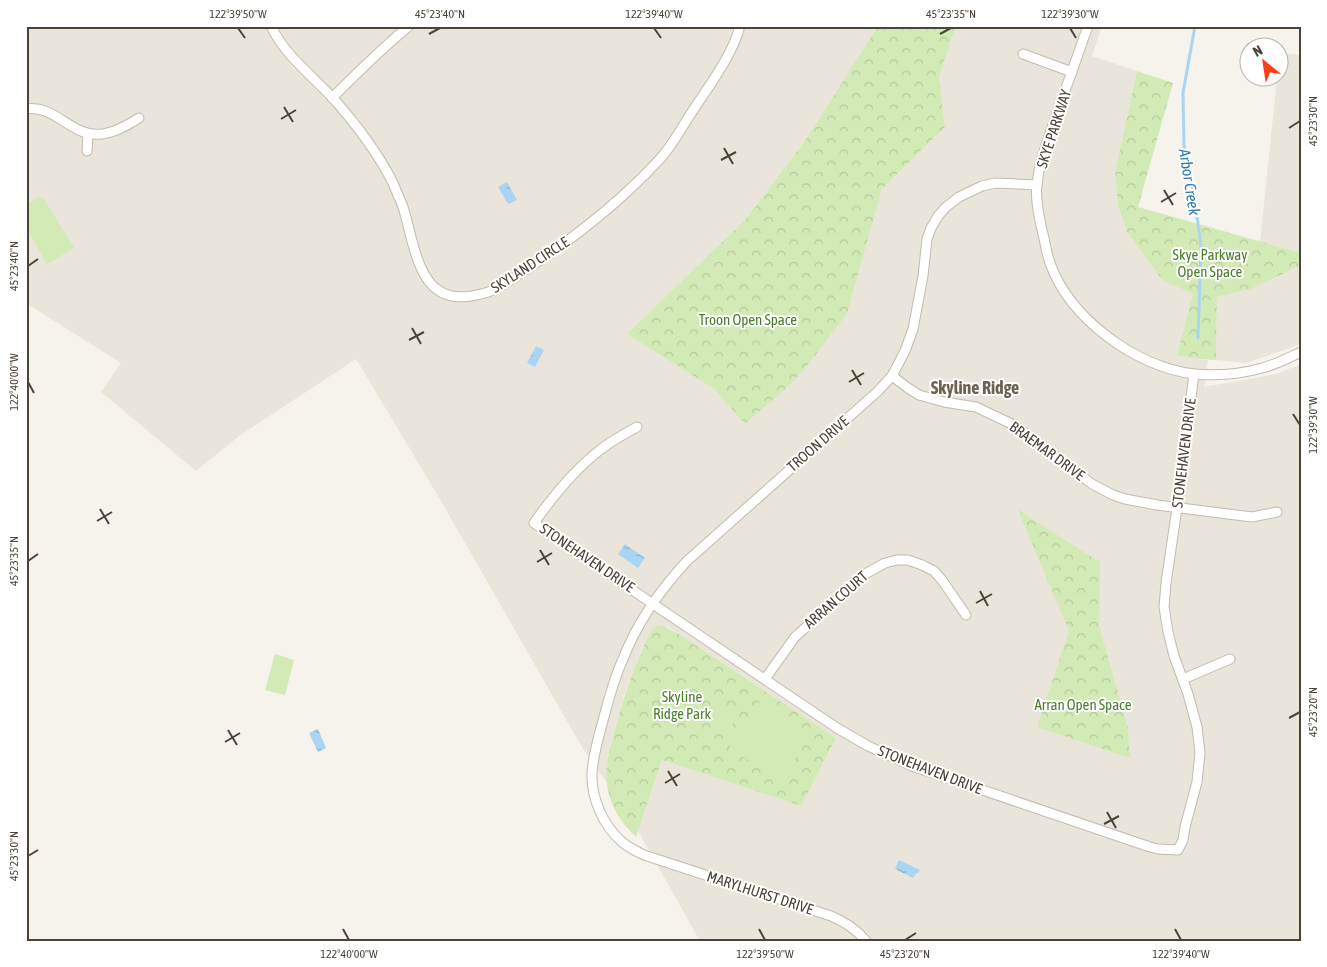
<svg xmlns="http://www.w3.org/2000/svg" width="1327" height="967" font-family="'Asap Condensed',sans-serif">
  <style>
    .residential { fill: #eae5da }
    .forest { fill: url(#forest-crowns) }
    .garden { fill: #d2eab5 }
    .water { fill: url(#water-ripples) }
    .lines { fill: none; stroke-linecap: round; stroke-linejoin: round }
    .stream { stroke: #a9d4f2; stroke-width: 3 }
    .minor-casing { stroke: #c2bbae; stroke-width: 11 }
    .minor { stroke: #fff; stroke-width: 9 }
    .ticks { fill: none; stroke: #4b4439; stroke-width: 2 }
    .labels { text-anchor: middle; stroke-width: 4; stroke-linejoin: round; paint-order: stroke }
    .street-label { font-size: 15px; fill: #4b4439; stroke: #fff }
    .park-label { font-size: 15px; fill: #4a7f2a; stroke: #fff }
    .water-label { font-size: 16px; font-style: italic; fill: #2e7ab2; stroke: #fff }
    .quarter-label { font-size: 18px; font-weight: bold; fill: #6e6250; stroke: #fff }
    .neatline { fill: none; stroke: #4b4439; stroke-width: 2 }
    .ticks-label { font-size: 12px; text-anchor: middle; fill: #4b4439 }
  </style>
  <defs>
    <pattern id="forest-crowns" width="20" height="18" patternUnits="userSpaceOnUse" patternTransform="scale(1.25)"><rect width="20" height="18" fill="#d2eab5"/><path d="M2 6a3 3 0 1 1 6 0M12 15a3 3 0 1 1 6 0" fill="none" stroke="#b6ca9c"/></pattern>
    <pattern id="water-ripples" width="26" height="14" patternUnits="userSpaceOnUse" patternTransform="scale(1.25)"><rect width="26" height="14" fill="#a9d4f2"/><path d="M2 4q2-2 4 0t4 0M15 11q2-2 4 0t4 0" fill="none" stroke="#8caec5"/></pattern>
  </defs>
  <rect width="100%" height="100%" fill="#f6f3ec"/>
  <!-- residential -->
  <g class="residential">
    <polygon points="26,26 879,26 807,138 746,220 627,334 714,389 745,423 791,384 804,370 847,314 882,189 945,127 939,77 956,26 1102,26 1092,56 1137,71 1115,172 1118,205 1127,232 1163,281 1193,294 1200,359 1208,360 1204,387 1276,374 1301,364 1301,941 700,941 638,831 662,760 801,806 836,738 682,636 667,626 663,625 657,626 655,627 642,648 625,692 610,745 606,770 607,783 583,749 441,501 356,359 239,436 196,471 101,392 121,363 26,303"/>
    <polygon points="1280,53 1301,55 1301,253 1260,242 1277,78 1280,78"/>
    <polygon points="1301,265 1301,343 1293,347 1246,363 1216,360 1217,297 1251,289"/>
  </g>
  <!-- forest -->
  <g class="forest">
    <polygon points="878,26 956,26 939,77 945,127 882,189 847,314 804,370 791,384 745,424 714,389 627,334 746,219 807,138"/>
    <polygon points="1137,71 1173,83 1138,207 1301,253 1301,265 1251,289 1217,297 1216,360 1200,359 1177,355 1193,294 1163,281 1127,232 1118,205 1115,172"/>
    <polygon points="1018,510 1100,562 1099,626 1128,728 1130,758 1037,727 1069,631"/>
    <path d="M663,625L682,636L836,738L801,806L662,760L636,837C621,823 610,806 607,785C604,765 611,744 616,725C625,692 636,660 652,629L657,626Z"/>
  </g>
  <!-- garden -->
  <g class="garden">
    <polygon points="39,197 44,199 74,248 47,264 26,227 26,204"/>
    <polygon points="275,654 294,660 285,695 265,690"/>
    <polygon points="720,702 739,715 727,733 708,720"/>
    <polygon points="760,702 810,736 780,781 729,748"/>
  </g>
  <!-- water -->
  <g class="water">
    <polygon points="507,182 517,200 508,204 498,187"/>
    <polygon points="536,346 544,350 535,367 527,363"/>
    <polygon points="625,544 645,558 638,568 618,554"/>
    <polygon points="318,729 326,748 318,752 309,733"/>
    <polygon points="899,860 920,870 918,873 916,873 913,878 895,869"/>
  </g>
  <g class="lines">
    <!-- stream -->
    <polyline class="stream" points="1195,26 1183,93 1184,146 1195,201 1201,246 1198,338"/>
    <!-- minor casing -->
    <g class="minor-casing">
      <g id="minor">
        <path d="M271,26C284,54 311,75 332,97C356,124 377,151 393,183C396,191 400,199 403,207C411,231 416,279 441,292C453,299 471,297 485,293C500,289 514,277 527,269C574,238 619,203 658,161C671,148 680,130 690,115C706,90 733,55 740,26"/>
        <path d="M1088,26C1077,57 1066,88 1055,119C1048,140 1039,162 1037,185C1035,199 1039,216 1042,230C1045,241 1046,252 1050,263C1070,319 1136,367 1194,374C1216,376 1241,374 1262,368C1275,365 1288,358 1301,352"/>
        <polyline points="1023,54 1072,72"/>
        <path d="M332,98C357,73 382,48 409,26"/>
        <path d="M26,109C58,104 73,142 107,133C119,131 129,124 139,118"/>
        <polyline points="87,151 88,134"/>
        <polyline points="892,376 908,388 919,395 944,402 976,407 1016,426 1092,484 1113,495 1125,499 1157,505 1252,517 1277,512"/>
        <path d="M637,427C624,434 611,441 600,450C574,470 553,496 534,523L653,604L837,728L868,746L912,766L1150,847L1158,849L1178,850L1183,840L1185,827L1197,782L1200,753L1197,727L1188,694L1174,656L1168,632L1164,607L1166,583L1177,508L1194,374"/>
        <polyline points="765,679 795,637 865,574 885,563 897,560 908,560 922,565 934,571 942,580 966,615"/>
        <polyline points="1183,679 1230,659"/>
        <path d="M866,941C856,929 846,923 831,916L644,855C636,851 627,847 621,841C603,825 591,798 592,773C593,753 600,733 605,713C610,695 615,676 623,659C637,623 661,589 687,561L877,392L892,376L905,351L913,329L923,276L927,239L931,228L938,216L946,207L959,197L982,186L995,183L1037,185"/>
      </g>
    </g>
    <!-- minor -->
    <use href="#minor" class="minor"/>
  </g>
  <!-- ticks -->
  <path class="ticks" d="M238,28L245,38M654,28L661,38M1070,28L1076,38M429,34L440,28M940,34L951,28M284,107L293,122M281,119L296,110M1289,128L1300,121M724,148L733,164M721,160L736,152M1164,190L1173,205M1161,202L1176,193M28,266L38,259M412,328L421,344M409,340L424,332M852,370L861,385M28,382L34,393M849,382L864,373M1293,414L1300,425M100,509L109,524M97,521L112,512M540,550L549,565M28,561L38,554M537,562L552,553M980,591L988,606M976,603L992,594M1289,718L1300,712M228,730L237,745M225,742L240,733M668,771L677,786M665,783L680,774M1107,812L1116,828M1104,824L1119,816M28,856L38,850M343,929L349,940M759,929L765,940M1175,929L1181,940M905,940L916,933"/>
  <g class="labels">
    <!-- street labels -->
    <g class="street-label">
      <text transform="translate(1054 129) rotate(-72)" y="5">SKYE PARKWAY</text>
      <text transform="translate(530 265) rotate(-33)" y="5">SKYLAND CIRCLE</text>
      <text transform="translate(818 444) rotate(-41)" y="5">TROON DRIVE</text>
      <text transform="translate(1047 451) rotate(36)" y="5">BRAEMAR DRIVE</text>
      <text transform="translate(1184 453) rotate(-83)" y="5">STONEHAVEN DRIVE</text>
      <text transform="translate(587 558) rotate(34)" y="5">STONEHAVEN DRIVE</text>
      <text transform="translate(836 600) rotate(-41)" y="5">ARRAN COURT</text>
      <text transform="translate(930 770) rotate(21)" y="5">STONEHAVEN DRIVE</text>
      <text transform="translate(760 893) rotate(18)" y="5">MARYLHURST DRIVE</text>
    </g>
    <!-- park labels -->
    <g class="park-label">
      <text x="1210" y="260">Skye Parkway<tspan x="1210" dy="17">Open Space</tspan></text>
      <text x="748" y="325">Troon Open Space</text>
      <text x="682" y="702">Skyline<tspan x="682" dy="17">Ridge Park</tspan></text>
      <text x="1083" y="710">Arran Open Space</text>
    </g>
    <!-- water labels -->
    <g class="water-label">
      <text transform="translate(1190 182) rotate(81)" y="6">Arbor Creek</text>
    </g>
    <!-- quarter labels -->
    <g class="quarter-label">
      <text x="975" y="394">Skyline Ridge</text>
    </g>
  </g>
  <!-- border -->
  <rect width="1327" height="967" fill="none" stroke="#ffffff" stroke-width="55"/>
  <!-- north arrow -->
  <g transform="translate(1264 62) rotate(330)"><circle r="24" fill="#ffffff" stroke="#b7b4b0"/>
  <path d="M0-4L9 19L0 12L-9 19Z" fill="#fc3f1d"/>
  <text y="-8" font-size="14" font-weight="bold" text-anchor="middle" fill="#4b4439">N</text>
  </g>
  <rect x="28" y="28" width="1272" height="912" class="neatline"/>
  <g class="ticks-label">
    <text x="238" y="18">122°39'50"W</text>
    <text x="440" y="18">45°23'40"N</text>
    <text x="654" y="18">122°39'40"W</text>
    <text x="951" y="18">45°23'35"N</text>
    <text x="1070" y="18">122°39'30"W</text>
    <text transform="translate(1313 121) rotate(-90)" y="4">45°23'30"N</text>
    <text transform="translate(14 266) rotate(-90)" y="4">45°23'40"N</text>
    <text transform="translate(14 382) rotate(-90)" y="4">122°40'00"W</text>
    <text transform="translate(1313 425) rotate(-90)" y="4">122°39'30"W</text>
    <text transform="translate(14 561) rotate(-90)" y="4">45°23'35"N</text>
    <text transform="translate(1313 712) rotate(-90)" y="4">45°23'20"N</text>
    <text transform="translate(14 856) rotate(-90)" y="4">45°23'30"N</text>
    <text x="349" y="958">122°40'00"W</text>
    <text x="765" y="958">122°39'50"W</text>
    <text x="905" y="958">45°23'20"N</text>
    <text x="1181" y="958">122°39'40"W</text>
  </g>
</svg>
